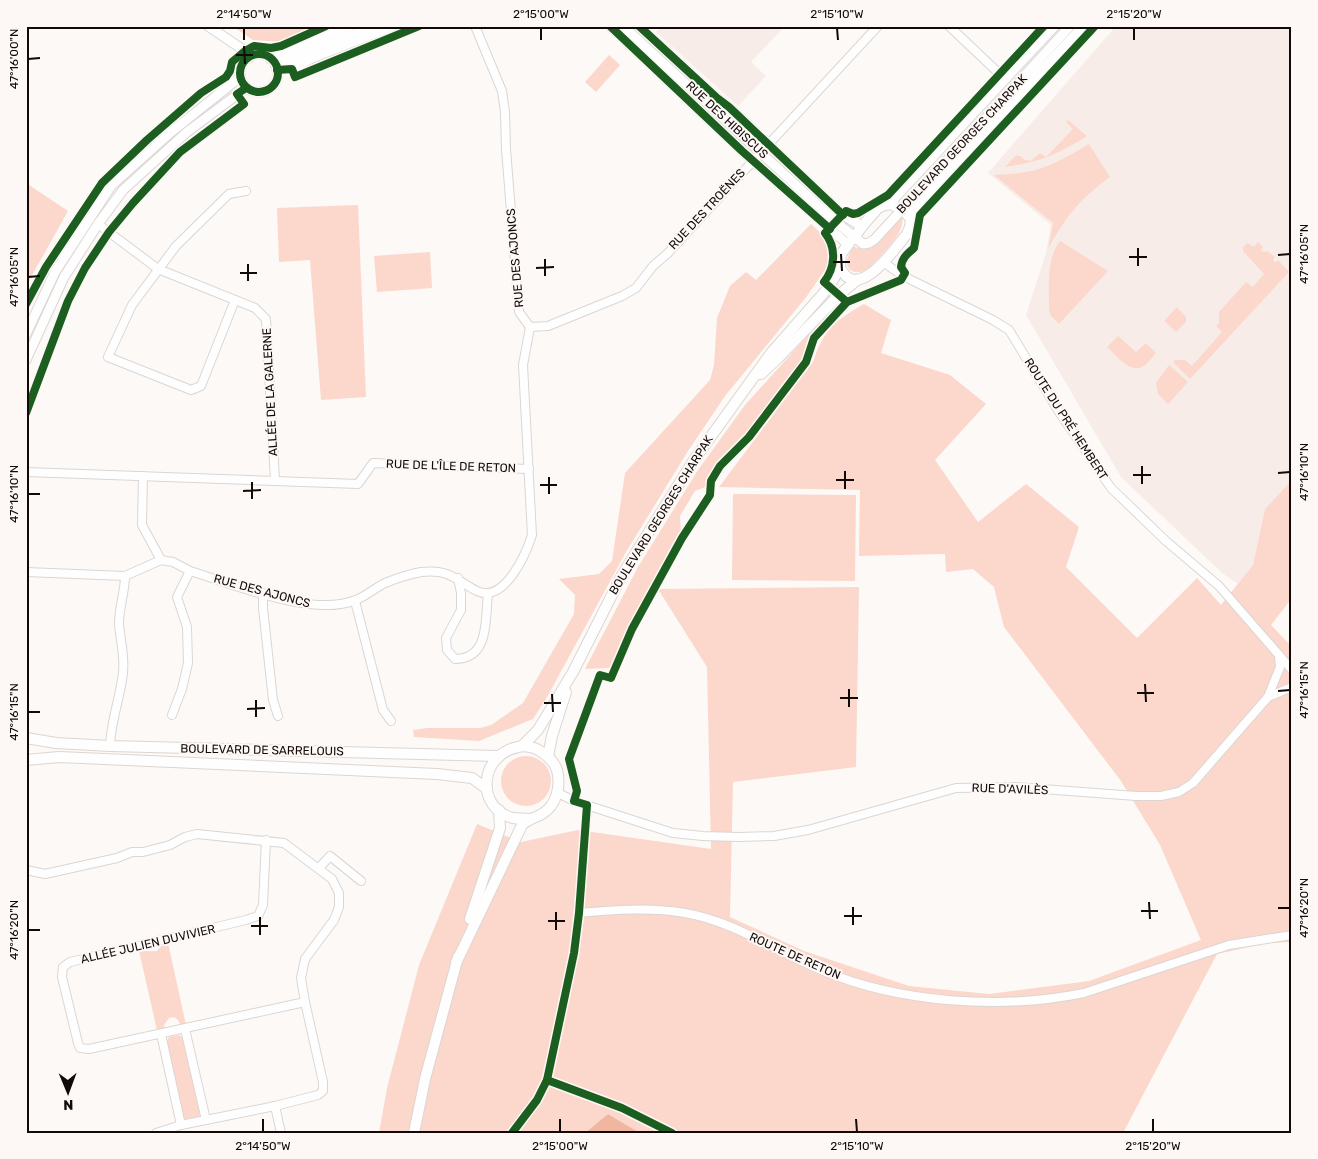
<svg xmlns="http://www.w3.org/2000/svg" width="1318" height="1159" font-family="Rubik,sans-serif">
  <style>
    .built { fill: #f8ece8 }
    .green { fill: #fbd8cb }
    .water { fill: #f0b6a0 }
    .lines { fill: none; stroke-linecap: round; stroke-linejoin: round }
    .minor-casing { stroke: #dbd6d3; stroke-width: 10 }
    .tertiary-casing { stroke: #dbd6d3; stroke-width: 11 }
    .secondary-casing { stroke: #dbd6d3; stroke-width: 12 }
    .minor { stroke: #fffefe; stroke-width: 8 }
    .tertiary { stroke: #fffefe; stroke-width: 9 }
    .secondary { stroke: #fffefe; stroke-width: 10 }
    .cycleway-casing { stroke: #fdf8f6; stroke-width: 11 }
    .cycleway { stroke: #1b5e20; stroke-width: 8 }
    .ticks { fill: none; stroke: #110a07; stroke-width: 2 }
    .labels { text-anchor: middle; stroke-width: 4; stroke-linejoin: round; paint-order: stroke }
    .street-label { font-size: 12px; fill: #110a07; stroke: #fdf8f6 }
    .neatline { fill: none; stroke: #110a07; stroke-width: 2 }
    .ticks-label { font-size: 12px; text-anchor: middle; fill: #110a07 }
  </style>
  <rect width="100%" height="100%" fill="#fcf9f7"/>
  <!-- built -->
  <g class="built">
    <polygon points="662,26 785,26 751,62 766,76 738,106 656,32"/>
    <polygon points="1116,26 1292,26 1292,480 1265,509 1253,565 1238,584 1222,573 1121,477 1026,315 1046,253 1051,225 988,173"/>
  </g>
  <!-- green -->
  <g class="green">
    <polygon points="232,26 318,26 281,42 253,40"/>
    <polygon points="609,55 620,65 596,92 585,82"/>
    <path d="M1068,120L1087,136C1058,154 1040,162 1005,167L1015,156H1020L1025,160L1031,161L1040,153L1046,157L1073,129L1066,122Z"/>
    <path d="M1089,144L1110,177C1080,199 1066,216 1048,249L1053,223L994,175C1005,174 1016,174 1026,172C1049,168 1069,156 1089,144Z"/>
    <polygon points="26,183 68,211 26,286"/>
    <polygon points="358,205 366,397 321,400 310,260 279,262 277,208"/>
    <path d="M902,216C907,232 880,256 869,268C850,280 839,264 854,247L868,249Z"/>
    <polygon points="811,224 829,241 830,253 827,267 807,296 725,396 688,451 626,552 546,699 533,719 479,741 414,737 413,730 427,728 480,728 491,725 523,703 574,614 575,595 559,579 599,574 612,561 625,473 710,380 714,365 717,318 730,286 746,272 756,280"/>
    <path d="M1060,241L1108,271L1059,324L1051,316L1049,310C1049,288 1046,259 1060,241Z"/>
    <polygon points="1258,242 1263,247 1261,250 1264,252 1267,251 1275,257 1273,260 1275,263 1278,260 1289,272 1190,379 1173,362 1175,360 1185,360 1192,366 1222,332 1216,326 1219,323 1219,312 1246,282 1253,287 1264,274 1243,251 1243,247 1247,243 1254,247"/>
    <polygon points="430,252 432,288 377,292 374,256"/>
    <polygon points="837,303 839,305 812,338 804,361 748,435 716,466 705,487 695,491 680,516 681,534 628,631 618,657 609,668 585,669 638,567 698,470 745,405"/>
    <path d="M864,304L891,320L881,353L950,375L986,404L935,460L978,522L1026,484L1079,527L1066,567L1137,638L1197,578L1221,605L1253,565L1265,509L1292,480V598L1271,625L1292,647V942L1267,943L1217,954L1123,1133H640L608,1114L585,1133H379L387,1088L419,965L477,824L521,842L578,830L711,849L707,667L658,589L859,587L856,767L733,782L730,917L804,951L909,986L989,994L1089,981L1201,940L1160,845L1121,781L1004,627L994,587L973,569L946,572L945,554L859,556L860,490L719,487L813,362C824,329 835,321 864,304Z"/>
    <polygon points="1177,307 1186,317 1186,322 1176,332 1164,321"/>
    <path d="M1118,336L1136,352L1146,343L1156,353C1152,357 1147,365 1142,367C1129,373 1116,355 1107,347Z"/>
    <polygon points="1169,365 1188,382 1168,404 1158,394 1156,383"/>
    <polygon points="733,494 856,495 855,581 732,580"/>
    <circle cx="526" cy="781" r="25"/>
    <path d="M168,943L186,1025L181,1026L178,1020L174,1017L169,1018L164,1025L165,1030H157L139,951C146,950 151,952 157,951L161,946Z"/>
    <polygon points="179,1035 183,1038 200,1115 198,1119 187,1121 183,1117 166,1043 169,1037"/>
  </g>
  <!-- water -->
  <polygon class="water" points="608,1114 640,1133 585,1133"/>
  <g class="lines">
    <!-- minor casing -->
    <g class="minor-casing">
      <g id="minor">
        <polyline points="475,26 502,91 505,112 506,149 519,312 530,327"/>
        <polyline points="949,26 1005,79"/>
        <polyline points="98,224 158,269 255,308 266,319 275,480"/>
        <polyline points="883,262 903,276 993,320 1009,330 1059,412 1111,488 1166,541 1219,586 1292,670"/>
        <polyline points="235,300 201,386 191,390 108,357 132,305 176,246 229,194 246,191"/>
        <polyline points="530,327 548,326 622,296 636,288 653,266 668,253 878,26"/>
        <polyline points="26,472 358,484 373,463 529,469"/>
        <polyline points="143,476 142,525 161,560"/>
        <path d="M26,572L125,576L161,560L173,562L190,571C234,584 312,618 356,600C366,596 375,588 385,583C395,579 410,574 421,572C450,569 454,579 477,591C504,604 526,554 532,535L523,365L530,327"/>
        <path d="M458,578L461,593V610L446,638L447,650L455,659C490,659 485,619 488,593"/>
        <polyline points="263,593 263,608 273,700 278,716"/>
        <polyline points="355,601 383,710 391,721"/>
        <polyline points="1268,697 1292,687"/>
        <polyline points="172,715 182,689 188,663 187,627 177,597 190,571"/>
        <path d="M110,746C111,721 120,698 123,673C125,655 120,640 119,623C119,607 125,592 125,576"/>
        <polyline points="558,793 574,801 673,833 703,836 738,837 774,836 808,830 956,788 1015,787 1136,796 1161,796 1179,792 1193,783 1268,697 1280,667 1279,655"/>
        <path d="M587,805L579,913C613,910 651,907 685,913C733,921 776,951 821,970C899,1003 1001,1010 1084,993L1229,945L1292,935"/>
        <polyline points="266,840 263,905 258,916 246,920 70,962 63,967 62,977 78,1043 80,1048 89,1049 305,1002"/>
        <polyline points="319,868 330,856 361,881"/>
        <polyline points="26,870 45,874 117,858 132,852 143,852 170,845 185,837 197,834 284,843 332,879 339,893 339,907 334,920 305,959 301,978 305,1002 323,1082 323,1091 318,1095 275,1106 181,1125 156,1133"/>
        <polyline points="185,1029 206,1120"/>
        <polyline points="161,1034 181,1125"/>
        <polyline points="275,1106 281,1133"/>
      </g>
    </g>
    <!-- tertiary casing -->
    <g class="tertiary-casing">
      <g id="tertiary">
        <polyline points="208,26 245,51 249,58"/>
        <polyline points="610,26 742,151 844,241 847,246"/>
        <polyline points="623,26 836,222 863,244 869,243 875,239 1070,26"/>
        <polyline points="639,26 717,98 729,107 843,215 860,225 864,224"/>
        <circle cx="259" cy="73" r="19"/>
        <polyline points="270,59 350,26"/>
        <polyline points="275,64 288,61 374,26"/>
        <polyline points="277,70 292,69 312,58 393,26"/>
        <polyline points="26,334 55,272 111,186 170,133 240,77"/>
        <polyline points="26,360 64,277 98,224 123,190 187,132 246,88"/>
      </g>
    </g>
    <!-- secondary casing -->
    <g class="secondary-casing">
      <g id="secondary">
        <polyline points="891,204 894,198 1054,26"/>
        <path d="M891,204L903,210L911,219L910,227L907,234C895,248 857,305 840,267L841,254L864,224L878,208L885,205Z"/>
        <polyline points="911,219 913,212 1002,113 1084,26"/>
        <polyline points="761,374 778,358 839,295 857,280"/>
        <polyline points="26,738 56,743 110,746 497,756"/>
        <polyline points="522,746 538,730 573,672 622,575 694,460 771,353 829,287 840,267"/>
        <polyline points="548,756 552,736 566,692"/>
        <polyline points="26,760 59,757 437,774 472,778 487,789"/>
        <polyline points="470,919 500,828 499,810"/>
        <path d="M456,963L522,825C528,819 535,818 542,814C557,805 561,786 557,770C554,761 548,756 540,751C534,747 525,745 518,747C478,755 476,809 513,818C518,819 524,818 529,819"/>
        <polyline points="414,1133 425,1079 458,957"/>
      </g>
    </g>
    <!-- minor -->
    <use href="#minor" class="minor"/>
    <!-- tertiary -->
    <use href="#tertiary" class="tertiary"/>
    <!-- secondary -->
    <use href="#secondary" class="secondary"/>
    <!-- cycleway casing -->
    <g class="cycleway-casing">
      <g id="cycleway">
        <polyline points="610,26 742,151 830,229"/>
        <polyline points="639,26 717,98 729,107 843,215"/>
        <circle cx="259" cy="73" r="19"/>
        <polyline points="277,70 292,69 295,77 419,26"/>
        <path d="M847,302L824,282C835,268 837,248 825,233L846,211L853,214L858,213L888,195L1044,26"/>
        <polyline points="26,304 46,267 102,183 147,140 201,93 226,77 230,71 232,62 245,51 254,46 271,48 281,46 326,26"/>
        <polyline points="26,413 68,301 85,268 109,232 133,203 180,152 244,104 237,94 246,88"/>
        <polyline points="547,1080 622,1108 672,1133"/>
        <path d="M512,1133L537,1100L547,1080L574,953L579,913L587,805L574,801L577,791L569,759L600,675L611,678L632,629L682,538L710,495L711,481L720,466L749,437L806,362L814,338L847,302L901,280L905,273L901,267C902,258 907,254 914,248L920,215L1095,26"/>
      </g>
    </g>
    <!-- cycleway -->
    <use href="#cycleway" class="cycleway"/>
  </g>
  <!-- ticks -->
  <path class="ticks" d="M244,28V40M541,28V40M837,28L838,40M1134,28V40M244,46L245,64M236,55H253M28,59L40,58M1138,248V266M841,254L842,271M1278,255L1290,254M1129,257H1147M545,259V276M833,262H850M248,264V281M536,268L554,267M240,273H257M28,277L40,276M1142,466V484M845,471V489M1278,473L1290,472M1133,475H1151M549,477V494M836,480H854M252,482V499M540,485H557M243,491L261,490M28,494H40M1145,684L1146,702M849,689V707M1278,691L1290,690M1137,693H1154M552,694L553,712M840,698H858M256,700V717M544,703H561M247,709L265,708M28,712H40M1149,902L1150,919M853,907V925M1278,908H1290M1141,911H1158M556,912V930M844,916H862M260,917V935M548,921H565M251,926H268M28,930H40M263,1119V1132M560,1119V1132M856,1119L857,1132M1153,1119V1132"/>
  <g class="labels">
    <!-- street labels -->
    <g class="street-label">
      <text transform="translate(727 120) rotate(43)" y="4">RUE DES HIBISCUS</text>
      <text transform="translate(962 144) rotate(-47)" y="4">BOULEVARD GEORGES CHARPAK</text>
      <text transform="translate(707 209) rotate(-47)" y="4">RUE DES TROËNES</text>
      <text transform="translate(515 258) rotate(-95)" y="4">RUE DES AJONCS</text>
      <text transform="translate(270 392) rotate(-93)" y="4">ALLÉE DE LA GALERNE</text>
      <text transform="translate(1066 419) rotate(57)" y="4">ROUTE DU PRÉ HEMBERT</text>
      <text transform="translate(451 466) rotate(2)" y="4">RUE DE L'ÎLE DE RETON</text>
      <text transform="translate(661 515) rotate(-58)" y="4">BOULEVARD GEORGES CHARPAK</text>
      <text transform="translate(262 591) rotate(15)" y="4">RUE DES AJONCS</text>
      <text transform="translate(262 750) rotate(1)" y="4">BOULEVARD DE SARRELOUIS</text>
      <text transform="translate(1010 789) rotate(2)" y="4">RUE D'AVILÈS</text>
      <text transform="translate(148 944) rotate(-13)" y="4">ALLÉE JULIEN DUVIVIER</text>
      <text transform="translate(795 956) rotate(24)" y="4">ROUTE DE RETON</text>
    </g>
  </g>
  <!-- border -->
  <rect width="1318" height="1159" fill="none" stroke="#fdf8f6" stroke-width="55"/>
  <!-- north arrow -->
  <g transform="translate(68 1092) rotate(179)" stroke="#fdf8f6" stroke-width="4" paint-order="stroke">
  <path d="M0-4L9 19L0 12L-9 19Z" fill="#110a07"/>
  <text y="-8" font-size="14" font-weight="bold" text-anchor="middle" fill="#110a07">N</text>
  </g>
  <rect x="28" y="28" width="1262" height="1104" class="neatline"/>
  <g class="ticks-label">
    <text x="244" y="18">2°14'50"W</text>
    <text x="541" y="18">2°15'00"W</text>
    <text x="837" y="18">2°15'10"W</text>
    <text x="1134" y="18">2°15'20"W</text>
    <text transform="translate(14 59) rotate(-90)" y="4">47°16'00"N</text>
    <text transform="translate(1304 254) rotate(-90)" y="4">47°16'05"N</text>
    <text transform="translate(14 277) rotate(-90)" y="4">47°16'05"N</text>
    <text transform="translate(1304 472) rotate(-90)" y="4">47°16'10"N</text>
    <text transform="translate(14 494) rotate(-90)" y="4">47°16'10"N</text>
    <text transform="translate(1304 690) rotate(-90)" y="4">47°16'15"N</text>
    <text transform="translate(14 712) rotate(-90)" y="4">47°16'15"N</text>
    <text transform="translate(1304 908) rotate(-90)" y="4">47°16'20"N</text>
    <text transform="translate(14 930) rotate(-90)" y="4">47°16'20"N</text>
    <text x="263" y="1150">2°14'50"W</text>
    <text x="560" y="1150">2°15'00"W</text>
    <text x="857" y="1150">2°15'10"W</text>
    <text x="1153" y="1150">2°15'20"W</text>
  </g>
</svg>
